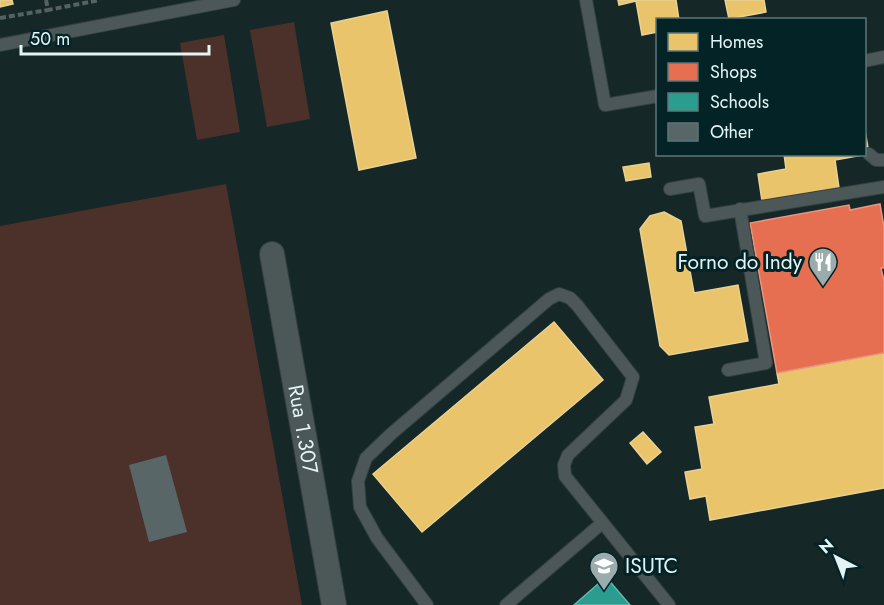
<svg xmlns="http://www.w3.org/2000/svg" width="884" height="605" font-family="Jost,sans-serif">
  <style>
    .green { fill: #4c312b }
    .homes { fill: #e9c46a; stroke: #e7d294; stroke-width: 1.5 }
    .shops { fill: #e76f51; stroke: #e69782; stroke-width: 1.5 }
    .schools { fill: #2a9d8f; stroke: #62b7ae; stroke-width: 1.5 }
    .building { fill: #586667 }
    .lines { fill: none; stroke-linecap: round; stroke-linejoin: round }
    .service-casing { stroke: #344041; stroke-width: 14 }
    .minor-casing { stroke: #344041; stroke-width: 26 }
    .path { stroke: #556162; stroke-width: 4; stroke-dasharray: 6 3; stroke-linecap: butt }
    .service { stroke: #4c5758; stroke-width: 12 }
    .minor { stroke: #4c5758; stroke-width: 24 }
    .labels { text-anchor: middle; stroke-width: 6; stroke-linejoin: round; paint-order: stroke }
    .poi-label { font-size: 21px; fill: #e3f4f5; stroke: #042326; text-anchor: end }
    .street-label { font-size: 21px; fill: #e3f4f5; stroke: #042326 }
  </style>
  <rect width="100%" height="100%" fill="#162728"/>
  <!-- green -->
  <g class="green">
    <polygon points="294,22 310,119 267,127 250,30"/>
    <polygon points="224,35 240,132 197,140 180,43"/>
    <polygon points="226,184 302,605 0,605 0,226"/>
  </g>
  <!-- homes -->
  <g class="homes">
    <polygon points="0,0 12,0 13,4 0,7"/>
    <polygon points="618,0 676,0 679,20 658,20 658,32 642,35 636,1 619,5"/>
    <polygon points="725,0 764,0 766,12 729,19"/>
    <polygon points="387,11 416,158 359,170 331,23"/>
    <polygon points="864,124 869,154 835,160 839,188 762,201 758,174 786,169 784,154 864,154"/>
    <polygon points="649,163 651,177 626,181 623,167"/>
    <polygon points="664,212 681,221 694,293 738,285 748,341 669,355 660,346 640,229 650,216"/>
    <polygon points="554,322 603,380 422,532 373,474"/>
    <polygon points="884,353 884,488 710,520 706,496 690,499 685,472 702,469 695,427 714,424 709,397 779,384 777,373"/>
    <polygon points="643,432 661,452 647,464 630,443"/>
  </g>
  <!-- shops -->
  <polygon class="shops" points="880,204 884,227 884,268 881,268 884,281 884,353 777,373 750,223 849,205 850,210"/>
  <!-- schools -->
  <polygon class="schools" points="606,577 630,605 574,605"/>
  <!-- building -->
  <polygon class="building" points="166,455 187,532 149,542 129,465"/>
  <g class="lines">
    <!-- service casing -->
    <g class="service-casing">
      <g id="service">
        <polyline points="586,0 605,105 658,96"/>
        <polyline points="0,45 234,0"/>
        <polyline points="864,61 884,57"/>
        <polyline points="869,154 876,160 884,160"/>
        <polyline points="670,189 699,184 705,216 884,187"/>
        <polyline points="728,370 766,363 740,209"/>
        <polyline points="427,605 377,538 360,507 358,481 366,458 391,434 549,299 559,294 570,298 577,305 633,377 626,400 568,455 564,465 565,476 669,605"/>
        <polyline points="506,605 601,524"/>
      </g>
    </g>
    <!-- minor casing -->
    <g class="minor-casing">
      <g id="minor">
        <path id="s1" d="M272,254L334,605"/>
      </g>
    </g>
    <!-- path -->
    <g class="path">
      <polyline points="46,0 48,10 100,0"/>
      <polyline points="0,18 48,10"/>
    </g>
    <!-- service -->
    <use href="#service" class="service"/>
    <!-- minor -->
    <use href="#minor" class="minor"/>
  </g>
  <!-- icons -->
  <defs>
    <g id="restaurant-pin" transform="scale(1.5)"><path d="M0 17L-7.5 6A9.5 9.5 0 1 1 7.5 6Z" fill="#9bacad" stroke="#042326"/><path d="M-5-6h1v4h1v-4h1v4h1v-4h1v5L-1.5 .5V6h-2V.5L-5-1ZM5-6V6H3V1.5H1.5Q1.5-4 5-6Z" fill="#fff"/></g>
    <g id="university-pin" transform="scale(1.5)"><path d="M0 17L-7.5 6A9.5 9.5 0 1 1 7.5 6Z" fill="#9bacad" stroke="#042326"/><path d="M0-5L7-2L0 1L-7-2ZM-4 1L0 2.5L4 1V4Q0 6-4 4Z" fill="#fff"/></g>
  </defs>
  <g fill-rule="evenodd">
    <use href="#restaurant-pin" x="823" y="262"/>
    <use href="#university-pin" x="604" y="566"/>
  </g>
  <g class="labels">
    <!-- poi labels -->
    <g class="poi-label">
      <text x="802" y="269">Forno do Indy</text>
      <text x="625" y="573" text-anchor="start">ISUTC</text>
    </g>
    <!-- street labels -->
    <g class="street-label">
      <text dy="7" stroke="none"><textPath href="#s1" startOffset="178">Rua 1.307</textPath></text>
    </g>
  </g>
  <!-- legend -->
  <rect x="656" y="18" width="210" height="138" fill="#042326" stroke="#5d7779" stroke-width="1.5"/>
  <rect x="668" y="33" width="30" height="18" fill="#e9c46a" stroke="#5d7779" stroke-width="1.5"/>
  <text x="710" y="48" font-size="18" fill="#e3f4f5">Homes</text>
  <rect x="668" y="63" width="30" height="18" fill="#e76f51" stroke="#5d7779" stroke-width="1.5"/>
  <text x="710" y="78" font-size="18" fill="#e3f4f5">Shops</text>
  <rect x="668" y="93" width="30" height="18" fill="#2a9d8f" stroke="#5d7779" stroke-width="1.5"/>
  <text x="710" y="108" font-size="18" fill="#e3f4f5">Schools</text>
  <rect x="668" y="123" width="30" height="18" fill="#586667" stroke="#5d7779" stroke-width="1.5"/>
  <text x="710" y="138" font-size="18" fill="#e3f4f5">Other</text>
  <!-- north arrow -->
  <g transform="translate(836 557) rotate(318)" stroke="#042326" stroke-width="4.5" paint-order="stroke">
  <path d="M0-4.5L10 22L0 15L-10 22Z" fill="#e3f4f5"/>
  <text y="-9" font-size="16" font-weight="bold" text-anchor="middle" fill="#e3f4f5">N</text>
  </g>
  <!-- scale -->
  <path d="M21 45v9h188v-9" fill="none" stroke="#e3f4f5" stroke-width="3"/>
  <text x="30" y="45" font-size="18" fill="#e3f4f5" stroke="#042326" stroke-width="4.5" paint-order="stroke">50 m</text>
</svg>
